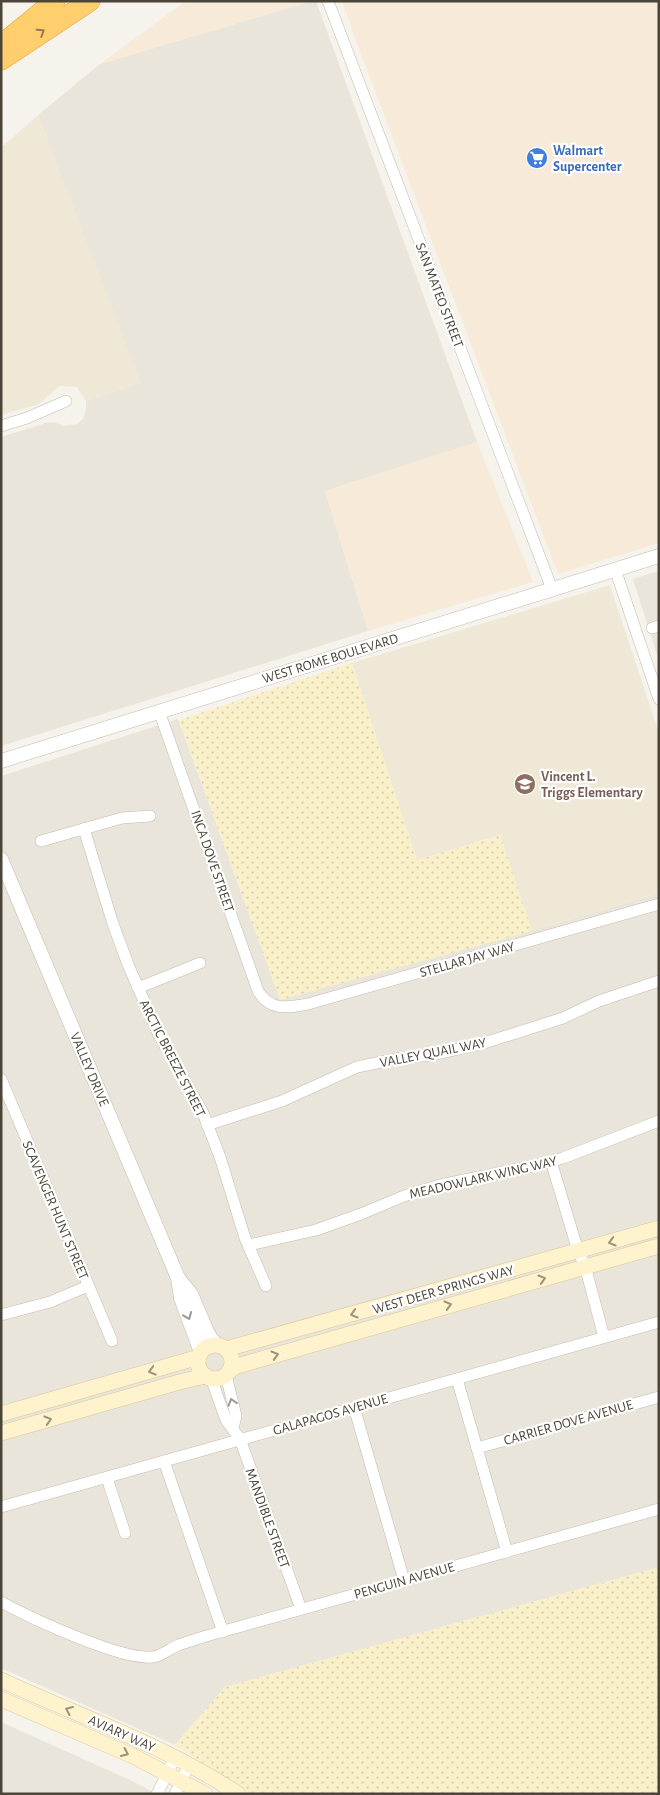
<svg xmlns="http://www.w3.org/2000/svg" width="660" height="1795" font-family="'Alegreya Sans',sans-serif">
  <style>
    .residential { fill: #eae5da }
    .commercial { fill: #f7ead8 }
    .education { fill: #efe8d6 }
    .sand { fill: url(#sand-dots) }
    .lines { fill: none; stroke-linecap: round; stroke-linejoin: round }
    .minor-casing { stroke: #c2bbae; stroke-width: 12 }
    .tertiary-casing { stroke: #c2bbae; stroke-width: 15 }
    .secondary-casing { stroke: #d6c79b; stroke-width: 16 }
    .motorway-casing { stroke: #e0a43c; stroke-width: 21 }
    .minor { stroke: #fff; stroke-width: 11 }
    .tertiary { stroke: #fff; stroke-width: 14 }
    .secondary { stroke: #fff3cd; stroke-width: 15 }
    .motorway { stroke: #ffcf6e; stroke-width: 20 }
    .oneway { stroke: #937c4e }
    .oneway2 { stroke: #9c937c }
    .oneway3 { stroke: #9c9892 }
    .labels { text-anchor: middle; stroke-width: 4.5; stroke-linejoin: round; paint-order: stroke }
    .shop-label { font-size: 14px; font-weight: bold; fill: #366cbe; stroke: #fff; text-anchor: start }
    .street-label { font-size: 14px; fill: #4b4439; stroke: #fff }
    .education-label { font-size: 14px; font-weight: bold; fill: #785e54; stroke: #fff; text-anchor: start }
  </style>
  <defs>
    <pattern id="sand-dots" width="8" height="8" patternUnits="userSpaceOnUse" patternTransform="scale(1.25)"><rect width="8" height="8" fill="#f9efc9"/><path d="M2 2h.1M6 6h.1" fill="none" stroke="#d7cead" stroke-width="1.8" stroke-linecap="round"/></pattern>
  </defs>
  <rect width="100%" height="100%" fill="#f6f3ec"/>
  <!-- residential -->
  <g class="residential">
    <polygon points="312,1 316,1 477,442 325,491 368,631 1,746 1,437 46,423 53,422 64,426 77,424 83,419 86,409 86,401 140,383 38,115 100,64"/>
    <polygon points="659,571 659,661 633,579"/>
    <polygon points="178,719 280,999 532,931 659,893 659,1567 225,1687 175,1745 1,1668 1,776"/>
    <polygon points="1,1722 130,1780 157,1794 1,1794"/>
  </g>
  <!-- commercial -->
  <g class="commercial">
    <polygon points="186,1 312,1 100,64"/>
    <polygon points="342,1 659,1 659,543 558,574 356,41"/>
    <polygon points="477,442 533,582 368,631 325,491"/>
  </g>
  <!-- education -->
  <g class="education">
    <polygon points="38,115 141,383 86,401 77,387 59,386 39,404 1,415 1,148"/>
    <polygon points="610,585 659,733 659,893 532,931 500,835 417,860 352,663"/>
  </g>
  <!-- sand -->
  <g class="sand">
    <polygon points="352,663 417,860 500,835 532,931 280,1000 179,720"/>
    <polygon points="659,1567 659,1794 251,1794 175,1745 225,1687"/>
  </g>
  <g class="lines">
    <!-- minor casing -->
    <g class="minor-casing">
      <g id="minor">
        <polyline points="328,1 552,589"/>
        <polyline points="1,426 27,418 66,401"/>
        <polyline points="615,569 659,699"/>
        <polyline points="652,628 659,626"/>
        <path d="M159,711L258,991C270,1011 287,1008 308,1004L659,904"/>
        <polyline points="84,829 113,924 129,967 159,1035 203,1113 220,1157 245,1238 266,1286"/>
        <polyline points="41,841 122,818 150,816"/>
        <polyline points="138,988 200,963"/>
        <polyline points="1,1079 112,1341"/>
        <polyline points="207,1125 282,1101 357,1067 401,1058 432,1055 481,1044 563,1018 599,1001 659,981"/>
        <polyline points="551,1161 578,1251 585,1266 604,1337"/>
        <polyline points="249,1245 316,1230 361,1214 404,1196 440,1185 542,1164 563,1158 659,1121"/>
        <polyline points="1,1315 50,1302 88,1286"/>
        <polyline points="226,1375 236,1416 233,1428"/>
        <polyline points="211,1378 226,1420 240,1439 301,1609"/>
        <polyline points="457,1379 507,1552"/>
        <polyline points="354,1407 404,1580"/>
        <polyline points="477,1448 659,1397"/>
        <polyline points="164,1461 223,1632"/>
        <polyline points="107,1478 125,1533"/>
        <polyline points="1,1507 659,1322"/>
        <path d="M1,1602C31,1618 120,1660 152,1657C160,1657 168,1650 176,1646C197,1638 220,1632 242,1626L659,1509"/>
        <polyline points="157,1794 175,1758"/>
        <polyline points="175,1794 189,1765"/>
      </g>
    </g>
    <!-- tertiary casing -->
    <g class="tertiary-casing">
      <g id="tertiary">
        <polyline points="1,761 659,556"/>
        <polyline points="1,859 178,1278 181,1298 201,1352"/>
        <polyline points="179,1279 191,1294 208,1334 216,1345"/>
      </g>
    </g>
    <!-- secondary casing -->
    <g class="secondary-casing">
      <g id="secondary">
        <circle cx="215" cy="1362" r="17"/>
        <polyline points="226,1349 659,1228"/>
        <polyline points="229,1371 237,1366 659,1246"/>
        <polyline points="1,1414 199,1357"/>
        <polyline points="1,1433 183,1381 206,1376"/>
        <path d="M1,1680C81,1717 165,1745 238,1794"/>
        <polyline points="1,1699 135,1757 205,1794"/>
      </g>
    </g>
    <!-- motorway casing -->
    <g class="motorway-casing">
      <g id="motorway">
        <polyline points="1,45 55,1"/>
        <polyline points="1,60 90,1"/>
      </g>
    </g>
    <!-- minor -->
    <use href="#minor" class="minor"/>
    <!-- tertiary -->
    <use href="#tertiary" class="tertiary"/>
    <!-- secondary -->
    <use href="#secondary" class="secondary"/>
    <!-- motorway -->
    <use href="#motorway" class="motorway"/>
  </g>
  <!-- one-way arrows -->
  <defs><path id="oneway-chevron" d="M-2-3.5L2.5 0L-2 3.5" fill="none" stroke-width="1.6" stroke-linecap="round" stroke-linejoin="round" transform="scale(1.25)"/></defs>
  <use class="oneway" href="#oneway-chevron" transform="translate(41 32) rotate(-33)"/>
  <g class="oneway2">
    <use href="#oneway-chevron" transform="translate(612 1242) rotate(164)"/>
    <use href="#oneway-chevron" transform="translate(542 1279) rotate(-16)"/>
    <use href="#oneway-chevron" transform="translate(448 1305) rotate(-16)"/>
    <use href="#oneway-chevron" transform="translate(354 1314) rotate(164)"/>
    <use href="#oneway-chevron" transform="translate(275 1355) rotate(-16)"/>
    <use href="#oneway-chevron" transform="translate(152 1371) rotate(164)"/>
    <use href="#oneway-chevron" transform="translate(48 1420) rotate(-16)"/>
    <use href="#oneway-chevron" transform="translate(69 1710) rotate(-157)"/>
    <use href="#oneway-chevron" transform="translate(125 1753) rotate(24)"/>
  </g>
  <g class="oneway3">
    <use href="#oneway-chevron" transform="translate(188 1316) rotate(68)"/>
    <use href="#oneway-chevron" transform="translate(232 1402) rotate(-107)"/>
  </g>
  <!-- icons -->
  <defs>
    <g id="supermarket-disc" transform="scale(1.125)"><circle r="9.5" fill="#3f7fe0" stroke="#fff"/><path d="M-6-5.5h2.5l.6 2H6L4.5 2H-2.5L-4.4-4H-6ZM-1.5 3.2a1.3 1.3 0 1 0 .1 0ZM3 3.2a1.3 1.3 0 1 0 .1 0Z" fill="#fff"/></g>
    <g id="school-disc" transform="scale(1.125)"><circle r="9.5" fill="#8d6e63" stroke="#fff"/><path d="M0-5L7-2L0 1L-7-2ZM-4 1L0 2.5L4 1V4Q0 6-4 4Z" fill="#fff"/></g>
  </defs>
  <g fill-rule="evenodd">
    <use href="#supermarket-disc" x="537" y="158"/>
    <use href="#school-disc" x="525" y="784"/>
  </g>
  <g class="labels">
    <!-- shop labels -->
    <g class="shop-label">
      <text x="553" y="155">Walmart<tspan x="553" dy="16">Supercenter</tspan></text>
    </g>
    <!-- street labels -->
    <g class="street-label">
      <text transform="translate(440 295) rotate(69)" y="5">SAN MATEO STREET</text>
      <text transform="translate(330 658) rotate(-17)" y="5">WEST ROME BOULEVARD</text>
      <text transform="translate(213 861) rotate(71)" y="5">INCA DOVE STREET</text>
      <text transform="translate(467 959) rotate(-16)" y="5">STELLAR JAY WAY</text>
      <text transform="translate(433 1052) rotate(-11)" y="5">VALLEY QUAIL WAY</text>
      <text transform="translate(173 1058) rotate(63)" y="5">ARCTIC BREEZE STREET</text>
      <text transform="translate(90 1069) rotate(67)" y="5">VALLEY DRIVE</text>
      <text transform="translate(483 1177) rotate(-13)" y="5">MEADOWLARK WING WAY</text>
      <text transform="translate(56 1210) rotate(67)" y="5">SCAVENGER HUNT STREET</text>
      <text transform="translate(443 1289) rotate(-16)" y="5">WEST DEER SPRINGS WAY</text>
      <text transform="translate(330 1414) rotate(-16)" y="5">GALAPAGOS AVENUE</text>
      <text transform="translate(568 1422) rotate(-16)" y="5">CARRIER DOVE AVENUE</text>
      <text transform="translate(268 1518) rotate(70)" y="5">MANDIBLE STREET</text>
      <text transform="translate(404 1580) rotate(-16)" y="5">PENGUIN AVENUE</text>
      <text transform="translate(122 1733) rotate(24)" y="5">AVIARY WAY</text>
    </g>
    <!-- education labels -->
    <g class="education-label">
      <text x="541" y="781">Vincent L.<tspan x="541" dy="16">Triggs Elementary</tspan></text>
    </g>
  </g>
  <!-- border -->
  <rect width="660" height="1795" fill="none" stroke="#4b4439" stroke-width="5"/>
</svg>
